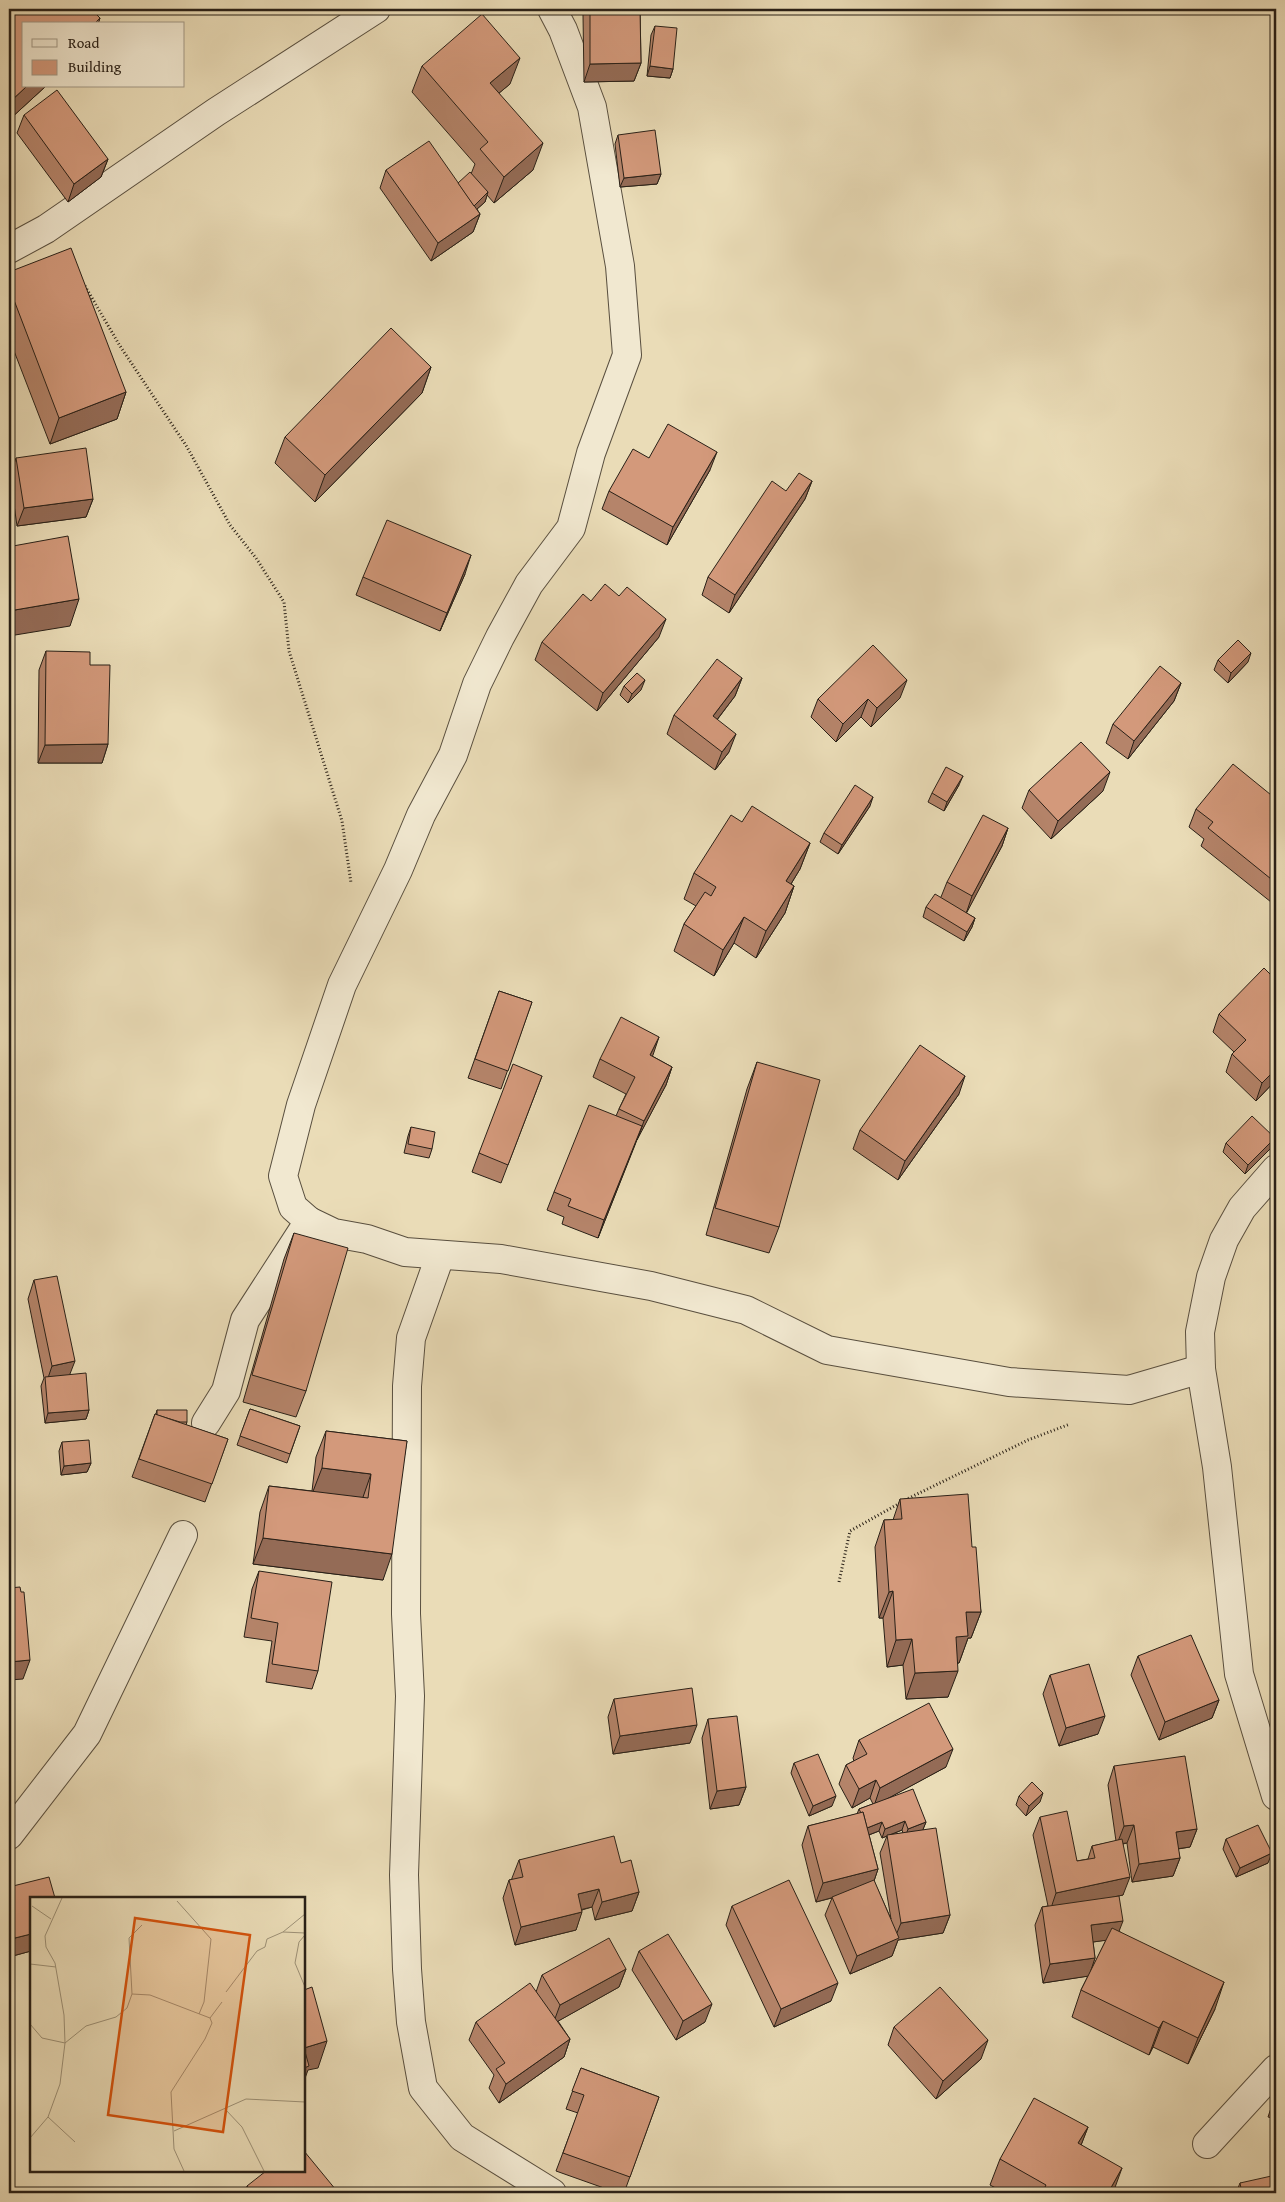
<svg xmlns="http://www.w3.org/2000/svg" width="1285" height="2202" font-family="'Gentium Book Plus',serif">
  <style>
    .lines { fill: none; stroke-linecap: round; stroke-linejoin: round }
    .minor-casing { stroke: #594f3f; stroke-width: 30 }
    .path { stroke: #292017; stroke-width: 3; stroke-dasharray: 1 2.5; stroke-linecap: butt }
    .minor { stroke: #f1e8d0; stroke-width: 28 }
    .wall { fill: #b5846a; stroke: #292017; fill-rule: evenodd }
    .shaded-wall { fill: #946b56; stroke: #292017 }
    .building { fill: #d3997b; stroke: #292017 }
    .inset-road { fill: none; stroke: #9d9177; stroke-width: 1 }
    .view { fill: #d5530d; fill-opacity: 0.15; stroke: #d5530d; stroke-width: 2.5 }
    .inset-edge { fill: none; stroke: #292017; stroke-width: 2.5 }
  </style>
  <rect width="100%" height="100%" fill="#eadcb7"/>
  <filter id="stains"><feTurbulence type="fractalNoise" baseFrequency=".004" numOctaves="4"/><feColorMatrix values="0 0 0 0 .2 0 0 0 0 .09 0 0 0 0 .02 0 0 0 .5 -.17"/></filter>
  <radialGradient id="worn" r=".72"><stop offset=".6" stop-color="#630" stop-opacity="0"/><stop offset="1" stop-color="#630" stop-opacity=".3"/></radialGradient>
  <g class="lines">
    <!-- minor casing -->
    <g class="minor-casing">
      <g id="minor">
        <polyline points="9,249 46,229 216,112 376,9"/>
        <polyline points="1276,1169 1242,1208 1224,1240 1211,1277 1200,1332 1201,1369 1217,1467 1239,1674 1276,1796"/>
        <polyline points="309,1221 334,1233 367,1239 405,1252 501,1259 651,1286 746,1310 827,1350 1009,1382 1129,1390 1201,1369"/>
        <polyline points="440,1256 411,1338 407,1386 406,1614 410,1696 404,1875 407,1969 411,2022 423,2088 462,2137 552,2193"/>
        <polyline points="206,1423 226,1391 245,1320 309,1221 293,1207 283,1176 301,1105 342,985 398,870 421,815 453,755 477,684 500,637 529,584 571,528 591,453 627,355 620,266 592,107 563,30 552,9"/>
        <polyline points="9,1835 87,1734 183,1535"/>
        <polyline points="1207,2144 1276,2069"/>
      </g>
    </g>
    <!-- path -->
    <g class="path">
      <polyline points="85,286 120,346 187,447 230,525 256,558 284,602 289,651 342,821 351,883"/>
      <polyline points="905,1500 1028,1440 1070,1424"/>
      <polyline points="839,1582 850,1531 900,1503"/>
    </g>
    <!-- minor -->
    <use href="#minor" class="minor"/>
  </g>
  <!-- wall -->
  <g class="wall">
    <polygon points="9,9 100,18 98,24 24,24 46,86 9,120"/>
    <polygon points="586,9 640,9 641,63 634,81 584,82 583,15"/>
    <polygon points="655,26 673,69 670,78 647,76 651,35"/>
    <polygon points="422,66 510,84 499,93 533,170 494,203 487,195 485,202 477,209 480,214 473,232 431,261 380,188 386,170 458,183 471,174 475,164 412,92"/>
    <polygon points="24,115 108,159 101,177 68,202 17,133"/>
    <polygon points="618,135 661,174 657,184 620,187 615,144"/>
    <polygon points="9,272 126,392 117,419 50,444 9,338"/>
    <polygon points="431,367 422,393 315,502 275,463 285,437"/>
    <polygon points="16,458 93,499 86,517 17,526 10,476"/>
    <polygon points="649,458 710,470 667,545 602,509 609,491"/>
    <polygon points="812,481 805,499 729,613 702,595 708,577 786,491"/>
    <polygon points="465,574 440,631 356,595 363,577"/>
    <polygon points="591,601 659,637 597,711 535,660 542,642"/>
    <polygon points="46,651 108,744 102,763 38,763 39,670"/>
    <polygon points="1218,660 1248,662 1228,683 1214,670"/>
    <polygon points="742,678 735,696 717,720 729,752 715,770 667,734 674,715"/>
    <polygon points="1181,683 1174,701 1128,759 1106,743 1113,724"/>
    <polygon points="624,686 641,690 628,703 620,695"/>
    <polygon points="900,698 871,727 861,717 836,742 811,717 818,699"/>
    <polygon points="959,785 944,811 928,802 932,793"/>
    <polygon points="1029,790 1103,791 1051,839 1022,808"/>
    <polygon points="1276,799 1276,895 1271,902 1201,846 1204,839 1189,827 1196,809"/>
    <polygon points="870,806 838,854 820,842 824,833"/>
    <polygon points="742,822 810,843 800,869 791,884 794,886 785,913 756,958 734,943 714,976 674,951 684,924 696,906 684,899 694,873"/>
    <polygon points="1008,828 1002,846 966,913 975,918 972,927 964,941 923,917 926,907 941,897 947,882"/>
    <polygon points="1276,980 1276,1080 1256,1101 1226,1072 1232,1054 1234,1052 1213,1032 1219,1014"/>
    <polygon points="499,991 532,1002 501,1089 468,1078"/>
    <polygon points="652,1056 672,1067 666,1085 637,1139 598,1238 562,1224 564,1217 547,1210 554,1192 616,1116 619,1109 626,1094 593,1077 600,1059"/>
    <polygon points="757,1062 779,1227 769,1253 706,1235 747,1089"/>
    <polygon points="542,1076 501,1183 472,1172 479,1153"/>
    <polygon points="959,1094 898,1180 853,1149 860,1130"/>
    <polygon points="411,1127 432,1149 429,1158 404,1153 408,1136"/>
    <polygon points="1275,1138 1271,1148 1245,1174 1223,1152 1226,1143"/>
    <polygon points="294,1233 306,1391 296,1417 243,1402 284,1259"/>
    <polygon points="34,1280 70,1375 89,1410 86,1419 45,1423 41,1386 44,1378 28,1299"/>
    <polygon points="250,1409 300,1426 287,1463 237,1445"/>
    <polygon points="157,1410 187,1422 186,1425 228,1439 205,1502 132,1477 155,1414 156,1414"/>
    <polygon points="326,1431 407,1441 383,1580 253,1564 260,1512 269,1486 312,1491 316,1457"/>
    <polygon points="62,1442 91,1463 87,1472 61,1475 59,1451"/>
    <polygon points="900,1499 972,1547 981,1612 971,1638 968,1638 959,1663 957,1663 948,1697 906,1699 903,1665 887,1667 883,1618 879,1618 875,1547 884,1520 893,1520"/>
    <polygon points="259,1571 318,1671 312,1689 266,1682 272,1641 244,1637 252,1589"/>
    <polygon points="1138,1656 1219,1700 1212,1718 1159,1740 1131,1675"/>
    <polygon points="1050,1675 1098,1734 1059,1746 1043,1694"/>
    <polygon points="614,1699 690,1743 613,1754 608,1717"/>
    <polygon points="708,1719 746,1787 739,1805 710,1809 702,1738"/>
    <path d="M859,1740L946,1767L888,1798L926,1822L923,1829L950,1915L943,1933L898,1940L892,1956L850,1974L825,1915L832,1898L816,1902L802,1845L808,1826L857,1814L859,1809L873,1804L870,1798L852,1808L839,1784L846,1765L854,1761L853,1758ZM902,1830L903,1833L890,1835ZM879,1831L882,1838L887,1836L880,1853L891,1919L874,1881L878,1869L869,1835Z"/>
    <polygon points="794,1763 832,1806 809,1816 791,1773"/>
    <path d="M1114,1766L1197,1829L1190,1847L1178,1849L1180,1858L1173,1876L1132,1882L1127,1843L1123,1844V1895L1118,1896L1119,1931L1215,2009L1188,2064L1153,2047L1149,2055L1072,2017L1081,1990L1088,1976L1043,1983L1035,1925L1042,1907L1048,1906L1033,1835L1040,1817L1077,1861L1088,1859L1092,1846L1116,1841L1108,1785ZM1106,1940L1089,1975L1095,1958L1093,1942Z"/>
    <polygon points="1019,1796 1040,1802 1026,1816 1016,1805"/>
    <polygon points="1226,1839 1268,1863 1236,1877 1223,1849"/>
    <polygon points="519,1860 621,1863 639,1892 632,1911 595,1920 592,1907 582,1910 576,1930 515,1945 503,1898 509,1880 512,1879 512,1878"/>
    <polygon points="9,1887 31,1951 9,1957"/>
    <polygon points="732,1906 831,2001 774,2027 726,1925"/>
    <polygon points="639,1951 705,2022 676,2040 632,1970"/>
    <polygon points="626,1969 619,1987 558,2021 570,2039 564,2057 499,2103 489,2088 494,2075 469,2040 476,2022 536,1992 542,1975"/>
    <polygon points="894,2027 981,2059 936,2099 888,2045"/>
    <polygon points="581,2068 659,2097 624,2193 618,2193 556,2171 578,2113 566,2109"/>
    <polygon points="1276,2093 1276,2119 1268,2117"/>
    <polygon points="1088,2127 1081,2145 1113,2193 1005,2193 990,2185 1000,2159"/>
    <polygon points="1240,2183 1276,2193 1236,2193"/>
    <polygon points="247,2186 336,2190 335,2193 245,2193"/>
  </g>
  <!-- shaded-wall -->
  <g class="shaded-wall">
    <polygon points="100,18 98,24 94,24"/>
    <polygon points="520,58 510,84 480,109 490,83"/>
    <polygon points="641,63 634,81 584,82 590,64"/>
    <polygon points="650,66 673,69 670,78 647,76"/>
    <polygon points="27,86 46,86 9,120 9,110 12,100"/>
    <polygon points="543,143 533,170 494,203 504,177"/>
    <polygon points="108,159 101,177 68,202 74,184"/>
    <polygon points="661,174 657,184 620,187 624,178"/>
    <polygon points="488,192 485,202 468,217 472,208"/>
    <polygon points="480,214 473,232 431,261 438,243"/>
    <polygon points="431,367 422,393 315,502 325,475"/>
    <polygon points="126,392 117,419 50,444 59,418"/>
    <polygon points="717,452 710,470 667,545 673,527"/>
    <polygon points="812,481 805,499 729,613 735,595"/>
    <polygon points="93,499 86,517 17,526 24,508"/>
    <polygon points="471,555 465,574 440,631 447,613"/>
    <polygon points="79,599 70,626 9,636 9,611"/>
    <polygon points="666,619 659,637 597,711 603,693"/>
    <polygon points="1251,653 1248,662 1228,683 1231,673"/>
    <polygon points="742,678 735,696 706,734 713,716"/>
    <polygon points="645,680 641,690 628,703 632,694"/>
    <polygon points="907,680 900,698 871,727 877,708"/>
    <polygon points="1181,683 1174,701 1128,759 1134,741"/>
    <polygon points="868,699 861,717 836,742 843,724"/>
    <polygon points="736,734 729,752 715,770 722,752"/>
    <polygon points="108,744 102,763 38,763 45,745"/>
    <polygon points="1110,772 1103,791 1051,839 1058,821"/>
    <polygon points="963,776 959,785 944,811 947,802"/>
    <polygon points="873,797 870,806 838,854 842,845"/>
    <polygon points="1008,828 1002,846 966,914 972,896"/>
    <polygon points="810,843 800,869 777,907 786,881"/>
    <polygon points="794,886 785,913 756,958 766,931"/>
    <polygon points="1276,886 1276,895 1271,902"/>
    <polygon points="744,917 734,943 714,976 723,950"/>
    <polygon points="975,918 972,927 964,941 967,932"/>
    <polygon points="659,1037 653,1055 643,1073 650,1055"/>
    <polygon points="672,1067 666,1085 637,1140 644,1121"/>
    <polygon points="1276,1069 1276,1080 1256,1101 1262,1083"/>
    <polygon points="965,1076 959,1094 898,1180 905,1161"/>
    <polygon points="642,1126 635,1145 598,1238 604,1220"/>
    <polygon points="1275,1138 1271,1148 1245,1174 1248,1165"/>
    <polygon points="75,1361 68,1379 46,1384 52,1366"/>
    <polygon points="89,1410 86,1419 45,1423 48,1413"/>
    <polygon points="91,1463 87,1472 61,1475 64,1466"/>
    <polygon points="322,1468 371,1474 362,1500 312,1494"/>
    <polygon points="263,1538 392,1554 383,1580 253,1564"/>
    <polygon points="893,1591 883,1618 879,1618 889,1592"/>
    <polygon points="966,1612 981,1612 971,1638 968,1638 959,1663 946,1663 956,1637"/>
    <polygon points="912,1639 903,1665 887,1667 896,1640"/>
    <polygon points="30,1660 23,1679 9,1680 9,1662"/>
    <polygon points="958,1671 948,1697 906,1699 915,1673"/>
    <polygon points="1219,1700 1212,1718 1159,1740 1165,1722"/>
    <polygon points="1105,1716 1098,1734 1059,1746 1066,1728"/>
    <polygon points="697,1725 690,1743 613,1754 620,1736"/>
    <polygon points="953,1749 946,1767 874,1806 880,1788"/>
    <polygon points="876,1780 870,1798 852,1808 859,1789"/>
    <polygon points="746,1787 739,1805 710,1809 717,1791"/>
    <polygon points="1043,1793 1040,1802 1026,1816 1029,1806"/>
    <polygon points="836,1796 832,1806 809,1816 813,1806"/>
    <polygon points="905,1821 902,1830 882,1838 885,1829"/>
    <polygon points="882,1822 879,1831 863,1837 867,1828"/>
    <polygon points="926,1822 922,1832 905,1838 908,1829"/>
    <polygon points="1134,1825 1127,1843 1117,1844 1124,1826"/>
    <polygon points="1197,1829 1190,1847 1169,1850 1176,1832"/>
    <polygon points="1272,1853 1268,1863 1236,1877 1240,1868"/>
    <polygon points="1180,1858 1173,1876 1132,1882 1139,1864"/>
    <polygon points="878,1869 872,1887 816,1902 823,1883"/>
    <polygon points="1130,1877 1123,1895 1050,1911 1056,1893"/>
    <polygon points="599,1889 592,1907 571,1912 578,1894"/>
    <polygon points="639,1892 632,1911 595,1920 602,1902"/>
    <polygon points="582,1912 576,1930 515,1945 521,1927"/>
    <polygon points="950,1915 943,1933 898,1940 892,1956 850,1974 857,1956 894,1940 901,1923"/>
    <polygon points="1123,1921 1116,1939 1085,1943 1091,1925"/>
    <polygon points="31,1934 31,1951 9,1957 15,1938"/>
    <polygon points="1095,1958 1089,1976 1043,1983 1050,1964"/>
    <polygon points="626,1969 619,1987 553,2024 560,2005"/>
    <polygon points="1224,1982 1215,2009 1188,2064 1198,2038"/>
    <polygon points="838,1983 831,2001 774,2027 781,2009"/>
    <polygon points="712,2004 705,2022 676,2040 683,2021"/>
    <polygon points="1163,2021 1153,2047 1149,2055 1159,2028"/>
    <polygon points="570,2039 564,2057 499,2103 506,2084"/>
    <polygon points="988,2040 981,2059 936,2099 943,2081"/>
    <polygon points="327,2041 318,2068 308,2070 304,2081 304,2048"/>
    <polygon points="1088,2127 1078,2153 1078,2143"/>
    <polygon points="1122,2168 1113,2193 1108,2193"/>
  </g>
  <!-- building -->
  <g class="building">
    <polygon points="9,9 91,9 100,18 94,24 24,24 24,86 27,86 12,100 9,96"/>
    <polygon points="590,9 640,9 641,63 590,64"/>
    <polygon points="482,14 520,58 490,83 543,143 504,177 480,149 488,142 422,66"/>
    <polygon points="655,26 677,28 673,69 650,66"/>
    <polygon points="57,90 108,159 74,184 24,115"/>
    <polygon points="655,130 661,174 624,178 618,135"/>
    <polygon points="429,141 480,214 438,243 386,170"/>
    <polygon points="470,172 488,192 474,206 458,183"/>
    <polygon points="71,248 126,392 59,418 9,287 9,272"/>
    <polygon points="391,328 431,367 325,475 285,437"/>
    <polygon points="668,424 717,452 673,527 609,491 633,449 649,458"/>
    <polygon points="86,448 93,499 24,508 16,458"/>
    <polygon points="799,473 812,481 735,595 708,577 772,481 786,491"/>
    <polygon points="387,520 471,555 447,613 363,577"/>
    <polygon points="9,524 13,546 68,536 79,599 9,611"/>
    <polygon points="605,584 619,596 627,587 666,619 603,693 542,642 583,594 591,601"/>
    <polygon points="1238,640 1251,653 1231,673 1218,660"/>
    <polygon points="873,645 907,680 877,708 868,699 843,724 818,699"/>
    <polygon points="46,651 90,652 90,665 110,665 108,744 45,745"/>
    <polygon points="717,659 742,678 713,716 736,734 722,752 674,715"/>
    <polygon points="1160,666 1181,683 1134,741 1113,724"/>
    <polygon points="637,673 645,680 632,694 624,686"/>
    <polygon points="1081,742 1110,772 1058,821 1029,790"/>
    <polygon points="1233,764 1276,799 1276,883 1208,828 1213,822 1196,809"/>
    <polygon points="946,767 963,776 947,802 932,793"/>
    <polygon points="855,785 873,797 842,845 824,833"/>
    <polygon points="752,806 810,843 786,881 794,886 766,931 744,917 723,950 684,924 705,892 711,896 716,887 694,873 731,815 742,822"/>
    <polygon points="983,815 1008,828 972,896 947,882"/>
    <polygon points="935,894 975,918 967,932 926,907"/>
    <polygon points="1264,968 1276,980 1276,1069 1262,1083 1232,1054 1246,1040 1219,1014"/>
    <polygon points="499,991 532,1002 508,1071 475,1059"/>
    <polygon points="621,1017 659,1037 650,1055 672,1067 644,1121 619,1109 635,1077 600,1059"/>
    <polygon points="920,1045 965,1076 905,1161 860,1130"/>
    <polygon points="757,1062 820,1080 779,1227 715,1208"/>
    <polygon points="513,1064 542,1076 508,1165 479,1153"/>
    <polygon points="589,1105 642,1126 604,1220 568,1206 571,1199 554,1192"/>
    <polygon points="1252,1116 1275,1138 1248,1165 1226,1143"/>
    <polygon points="411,1127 435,1132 432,1149 408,1144"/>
    <polygon points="294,1233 348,1248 306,1391 252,1375"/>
    <polygon points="57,1276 75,1361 52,1366 34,1280"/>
    <polygon points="86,1373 89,1410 48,1413 45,1377"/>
    <polygon points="250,1409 300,1426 290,1454 240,1436"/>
    <polygon points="157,1410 187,1410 187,1422 180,1422 157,1415"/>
    <polygon points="155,1414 228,1439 212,1484 139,1459"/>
    <polygon points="326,1431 407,1441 392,1554 263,1538 269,1486 368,1498 371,1474 322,1468"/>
    <polygon points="89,1440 91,1463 64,1466 62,1442"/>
    <polygon points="968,1494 972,1547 976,1547 981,1612 966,1612 968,1636 956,1637 958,1671 915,1673 912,1639 896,1640 893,1591 889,1592 884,1520 902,1519 900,1499"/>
    <polygon points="259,1571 332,1582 318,1671 272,1664 278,1623 251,1618"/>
    <polygon points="20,1587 21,1592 24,1592 30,1660 9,1662 9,1588"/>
    <polygon points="1191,1635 1219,1700 1165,1722 1138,1656"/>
    <polygon points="1089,1664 1105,1716 1066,1728 1050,1675"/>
    <polygon points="692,1688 697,1725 620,1736 614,1699"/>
    <polygon points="929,1703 953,1749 880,1788 876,1780 859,1789 846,1765 867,1754 859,1740"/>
    <polygon points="737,1716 746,1787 717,1791 708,1719"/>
    <polygon points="818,1754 836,1796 813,1806 794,1763"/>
    <polygon points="1185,1756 1197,1829 1176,1832 1180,1858 1139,1864 1134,1825 1124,1826 1114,1766"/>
    <polygon points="1032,1782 1043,1793 1029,1806 1019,1796"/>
    <polygon points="913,1789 926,1822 908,1829 905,1821 885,1829 882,1822 867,1828 863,1812 861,1813 859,1809"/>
    <polygon points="1067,1811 1077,1861 1095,1858 1092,1846 1122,1839 1130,1877 1056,1893 1040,1817"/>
    <polygon points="863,1812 878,1869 823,1883 808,1826"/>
    <polygon points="1258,1825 1272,1853 1240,1868 1226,1839"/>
    <polygon points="936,1828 950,1915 901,1923 887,1835"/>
    <polygon points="614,1836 621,1863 631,1860 639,1892 602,1902 599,1889 578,1894 582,1912 521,1927 509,1880 523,1877 519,1860"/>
    <polygon points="49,1877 55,1898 31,1898 31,1934 15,1938 9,1915 9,1887"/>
    <polygon points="789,1880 838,1983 781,2009 732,1906"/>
    <polygon points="874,1880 899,1938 857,1956 832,1897"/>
    <polygon points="1119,1896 1123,1921 1091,1925 1095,1958 1050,1964 1042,1907"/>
    <polygon points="1112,1928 1224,1982 1198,2038 1163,2021 1159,2028 1081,1990"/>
    <polygon points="668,1934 712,2004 683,2021 639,1951"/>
    <polygon points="609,1938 626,1969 560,2005 542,1975"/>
    <polygon points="530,1983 570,2039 506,2084 496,2069 505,2063 476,2022"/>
    <polygon points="312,1987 327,2041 304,2048 309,2066 304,2068 304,1990"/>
    <polygon points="940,1987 988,2040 943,2081 894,2027"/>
    <polygon points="581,2068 659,2097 630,2177 563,2153 584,2095 572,2091"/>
    <polygon points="1276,2093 1276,2109 1271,2108"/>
    <polygon points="1034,2098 1088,2127 1078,2143 1122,2168 1108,2193 1042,2193 1046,2185 1000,2159"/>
    <polygon points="304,2151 336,2190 333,2193 253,2193 247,2186 266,2171 304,2171"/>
    <polygon points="1276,2175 1276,2193 1242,2193 1240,2183"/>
  </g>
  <!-- overview -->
  <g transform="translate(30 1897)">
    <rect width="275" height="275" fill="#eadcb7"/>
    <path class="inset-road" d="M147,4L181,42L174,105L169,117M2,9L21,22M253,35L275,36M275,38L269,45L265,66L275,90M0,67L26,70M196,95L227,54L235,50L237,42L253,35L275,17M102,97L120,98L180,121M0,127L12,141L35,146L56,129L86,120L97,111L102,97L99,41L112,28M195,212L212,230L234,274M18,220L45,245M144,234L216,202L275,205M0,241L18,220L30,187L35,146L34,118L25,66L16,50L15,39L32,1M154,274L144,252L141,195L175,142L182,126L180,121L192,105"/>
    <path class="view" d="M105,21L220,38L193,235L78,218Z"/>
    <rect width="275" height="275" class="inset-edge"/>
  </g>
  <!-- margin -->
  <rect width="1285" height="2202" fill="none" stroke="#eadcb7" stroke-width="30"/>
  <rect x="10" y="10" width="1265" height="2182" fill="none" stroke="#292017" stroke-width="2.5"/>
  <rect x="15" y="15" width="1255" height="2172" fill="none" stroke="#292017"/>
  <!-- legend -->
  <rect x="22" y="22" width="162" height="65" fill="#f1e8d0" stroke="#a19886"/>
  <rect x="32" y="39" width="25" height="8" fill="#f1e8d0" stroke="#a19886"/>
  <text x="68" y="48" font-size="15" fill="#292017">Road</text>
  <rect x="32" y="60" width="25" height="15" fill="#d3997b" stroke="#a19886"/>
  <text x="68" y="72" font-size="15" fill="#292017">Building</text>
  <rect width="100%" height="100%" filter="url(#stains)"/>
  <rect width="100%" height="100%" fill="url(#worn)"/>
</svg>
